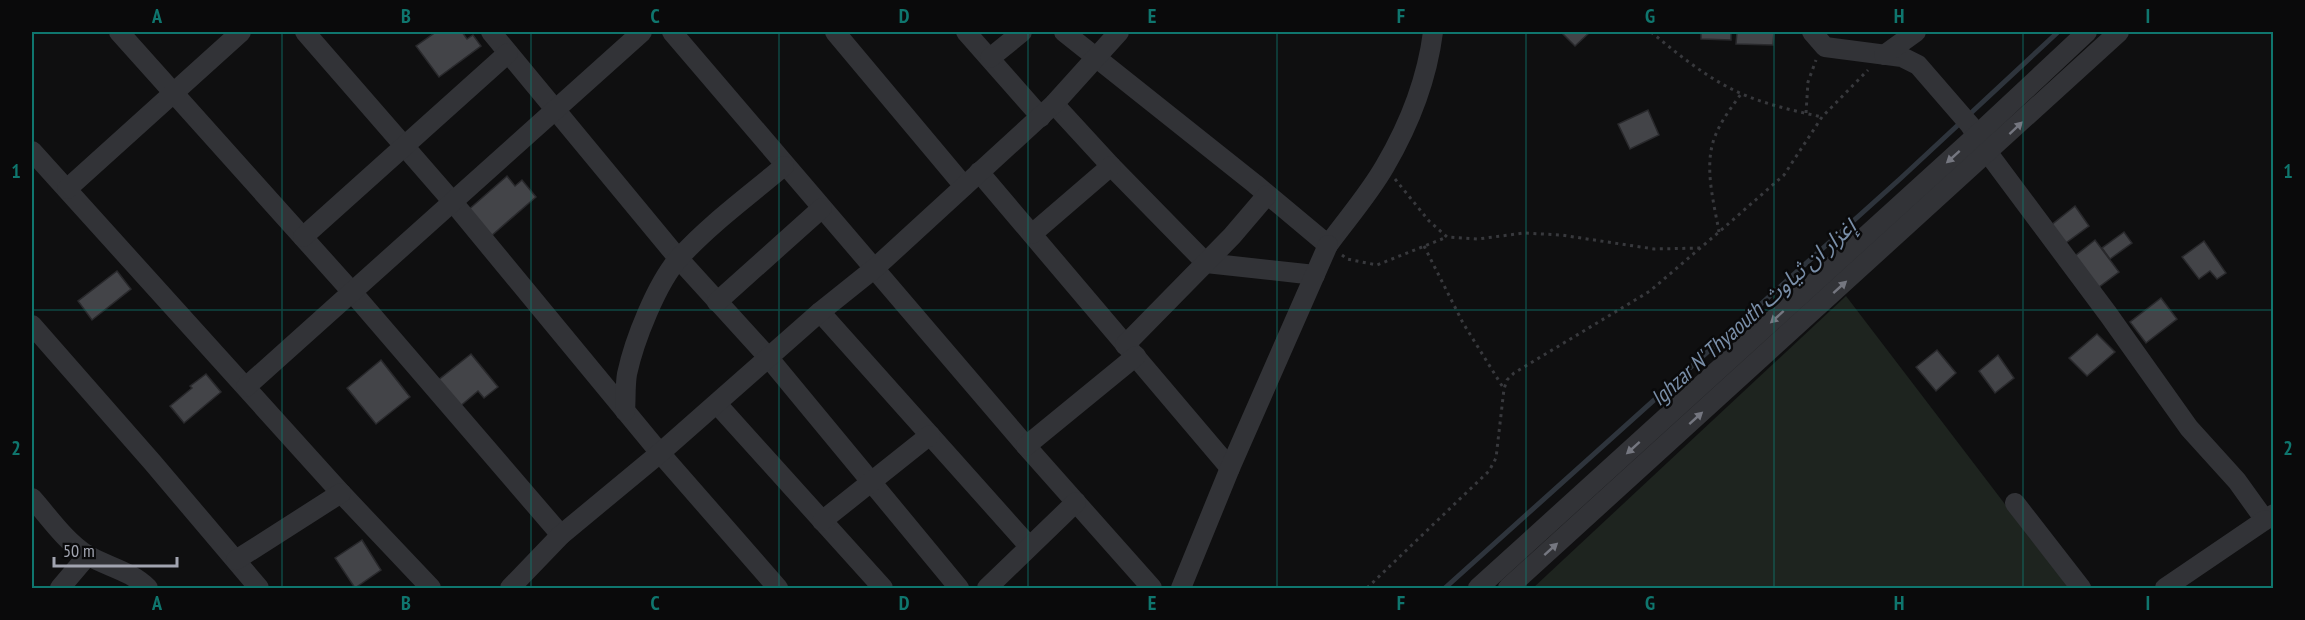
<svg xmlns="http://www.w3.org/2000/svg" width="2305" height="620" font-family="'PT Sans Narrow','Noto Sans Arabic',sans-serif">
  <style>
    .green { fill: #1e241f }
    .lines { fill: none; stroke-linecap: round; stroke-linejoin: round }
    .stream { stroke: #2e343c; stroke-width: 5 }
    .building { fill: #434448; stroke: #29292c; stroke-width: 1.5 }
    .path { stroke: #38393d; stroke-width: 3; stroke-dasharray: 3 4.5; stroke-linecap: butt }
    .minor { stroke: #323337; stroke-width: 20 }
    .oneway { fill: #757780 }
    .grid { fill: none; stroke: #0f766e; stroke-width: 1.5; stroke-opacity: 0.55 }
    .labels { text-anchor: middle; stroke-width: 5; stroke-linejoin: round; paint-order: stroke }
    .water-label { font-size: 22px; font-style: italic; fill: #7a8fa9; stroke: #0a0a0b }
    .neatline { fill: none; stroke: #0f766e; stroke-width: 2 }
    .grid-label { font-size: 20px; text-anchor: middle; font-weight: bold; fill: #0f766e }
  </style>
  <rect width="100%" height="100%" fill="#0f0f10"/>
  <!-- green -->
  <polygon class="green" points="1846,296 2069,588 1533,588"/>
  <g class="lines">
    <!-- stream -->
    <polyline class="stream" points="1445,588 1901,178 2058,32"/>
  </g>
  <!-- building -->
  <g class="building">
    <polygon points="436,32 462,32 467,39 473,35 481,46 439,77 416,46"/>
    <polygon points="1561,32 1590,32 1575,46"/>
    <polygon points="1701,32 1731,32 1731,40 1701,39"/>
    <polygon points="1737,32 1774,32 1773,45 1736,44"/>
    <polygon points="1648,110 1659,135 1630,149 1618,124"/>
    <polygon points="507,176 515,186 522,180 536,197 490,237 467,211"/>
    <polygon points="2075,206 2089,226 2063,245 2050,226"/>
    <polygon points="2124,232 2132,243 2110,259 2102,248"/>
    <polygon points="2095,240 2119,272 2095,290 2071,259"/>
    <polygon points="2204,241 2226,273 2217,279 2210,271 2199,279 2182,257"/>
    <polygon points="117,271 131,289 92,320 78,301"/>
    <polygon points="2161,298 2177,319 2146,343 2130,322"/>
    <polygon points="2097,334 2115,352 2087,376 2069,358"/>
    <polygon points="1937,350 1956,373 1936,391 1916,367"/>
    <polygon points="471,354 498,387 484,398 478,391 458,408 437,381"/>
    <polygon points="1998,355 2014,378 1995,393 1979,371"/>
    <polygon points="381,360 410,397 376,424 347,388"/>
    <polygon points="206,374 221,392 184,423 170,406 192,388 190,386"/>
    <polygon points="362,540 381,570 355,588 335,558"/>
  </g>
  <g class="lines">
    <!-- path -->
    <g class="path">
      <path d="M1651,32C1679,55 1708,79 1742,94C1768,105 1795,111 1822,117"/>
      <polyline points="1806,113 1808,82 1816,60"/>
      <polyline points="1395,179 1429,221 1447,237 1478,239 1524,233 1561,235 1654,249 1700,248"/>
      <path d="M1719,232C1714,203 1704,168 1714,139C1720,122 1731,108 1741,94"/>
      <polyline points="1424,246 1463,323 1504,389"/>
      <polyline points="1342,255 1347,259 1377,265 1447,237"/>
      <polyline points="1367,588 1489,471 1496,458 1504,389 1507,380 1514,373 1650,291 1719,232 1784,175 1822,117 1868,70"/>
    </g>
    <!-- minor -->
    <g class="minor">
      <polyline points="119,32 352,292 561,535"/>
      <polyline points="305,32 452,201 660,453 778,588"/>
      <polyline points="491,32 678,258 768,357 959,588"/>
      <polyline points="672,32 1026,446 1152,588"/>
      <polyline points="835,32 964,186"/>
      <polyline points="966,32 1041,117"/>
      <path d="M1064,32L1255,184L1328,245C1347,219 1369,194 1385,166C1409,125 1427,79 1433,32"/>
      <polyline points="1812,32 1825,47 1902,57 1918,65 1970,125 1988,153 2108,314 2189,428 2237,481 2265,520 2274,514"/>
      <polyline points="1884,55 1916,32"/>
      <polyline points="990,58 1022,32"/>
      <polyline points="1054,104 1111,166 1206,263 1315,275"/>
      <polyline points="32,151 341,493 431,588"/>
      <polyline points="979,172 1230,468"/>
      <polyline points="67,189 241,32"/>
      <polyline points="1032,234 1111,166"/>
      <polyline points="303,237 508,53"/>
      <polyline points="717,302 822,208"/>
      <polyline points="820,312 1029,546"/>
      <polyline points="32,325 153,463 259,588"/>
      <polyline points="1125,345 1232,236 1267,195"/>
      <polyline points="246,387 642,32"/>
      <polyline points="717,404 883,588"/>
      <path d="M625,411C626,399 625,386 627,374C634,341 657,282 680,257C711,223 750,195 784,166"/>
      <polyline points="1026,446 1136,356"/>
      <path d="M32,498C49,517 65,541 87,555C108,567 131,571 148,588"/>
      <polyline points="2015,503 2081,588"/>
      <polyline points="822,521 930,435"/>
      <polyline points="236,560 341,493"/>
      <polyline points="60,588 88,555"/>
      <polyline points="510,588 561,535 660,453 820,312 875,268 1054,104 1119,32"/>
      <polyline points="987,588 1076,502"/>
      <polyline points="1181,588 1230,468 1328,245"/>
      <polyline points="1478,588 1977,135 2087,32"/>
      <polyline points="1508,588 2119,32"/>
      <polyline points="2165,588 2265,520"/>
    </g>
  </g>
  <!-- one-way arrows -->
  <defs><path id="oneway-solid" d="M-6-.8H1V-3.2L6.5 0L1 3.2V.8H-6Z" transform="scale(1.5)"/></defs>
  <g class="oneway">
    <use href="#oneway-solid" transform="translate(2016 128) rotate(-43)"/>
    <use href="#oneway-solid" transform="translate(1953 157) rotate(138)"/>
    <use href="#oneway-solid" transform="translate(1840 287) rotate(-42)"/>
    <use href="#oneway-solid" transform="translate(1777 317) rotate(138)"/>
    <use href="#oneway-solid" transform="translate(1696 418) rotate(-42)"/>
    <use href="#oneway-solid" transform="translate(1633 448) rotate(138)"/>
    <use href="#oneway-solid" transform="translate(1551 549) rotate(-42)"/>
  </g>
  <!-- grid -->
  <path class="grid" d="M282,32V588M531,32V588M779,32V588M1028,32V588M1277,32V588M1526,32V588M1774,32V588M2023,32V588M32,310H2274"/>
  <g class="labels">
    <!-- water labels -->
    <g class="water-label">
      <text transform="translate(1753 312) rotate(-42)" y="8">Ighzar N' Thyaouth إغزار ان ثياوث</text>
    </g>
  </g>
  <!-- border -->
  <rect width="2305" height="620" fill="none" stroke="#0a0a0b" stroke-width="66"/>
  <!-- scale -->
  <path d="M54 557v9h123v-9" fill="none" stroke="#a1a4b0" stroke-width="3"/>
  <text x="63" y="557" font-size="18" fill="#a1a4b0" stroke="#0a0a0b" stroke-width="4.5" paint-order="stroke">50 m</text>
  <rect x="33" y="33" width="2239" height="554" class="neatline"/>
  <g class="grid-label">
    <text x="157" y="23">A</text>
    <text x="406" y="23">B</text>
    <text x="655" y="23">C</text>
    <text x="904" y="23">D</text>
    <text x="1152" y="23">E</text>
    <text x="1401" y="23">F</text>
    <text x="1650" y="23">G</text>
    <text x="1899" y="23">H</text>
    <text x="2148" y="23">I</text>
    <text x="16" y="178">1</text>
    <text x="2288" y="178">1</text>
    <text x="16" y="455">2</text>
    <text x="2288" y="455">2</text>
    <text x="157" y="610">A</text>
    <text x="406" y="610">B</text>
    <text x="655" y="610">C</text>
    <text x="904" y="610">D</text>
    <text x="1152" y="610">E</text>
    <text x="1401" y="610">F</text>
    <text x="1650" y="610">G</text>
    <text x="1899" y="610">H</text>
    <text x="2148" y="610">I</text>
  </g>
</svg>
